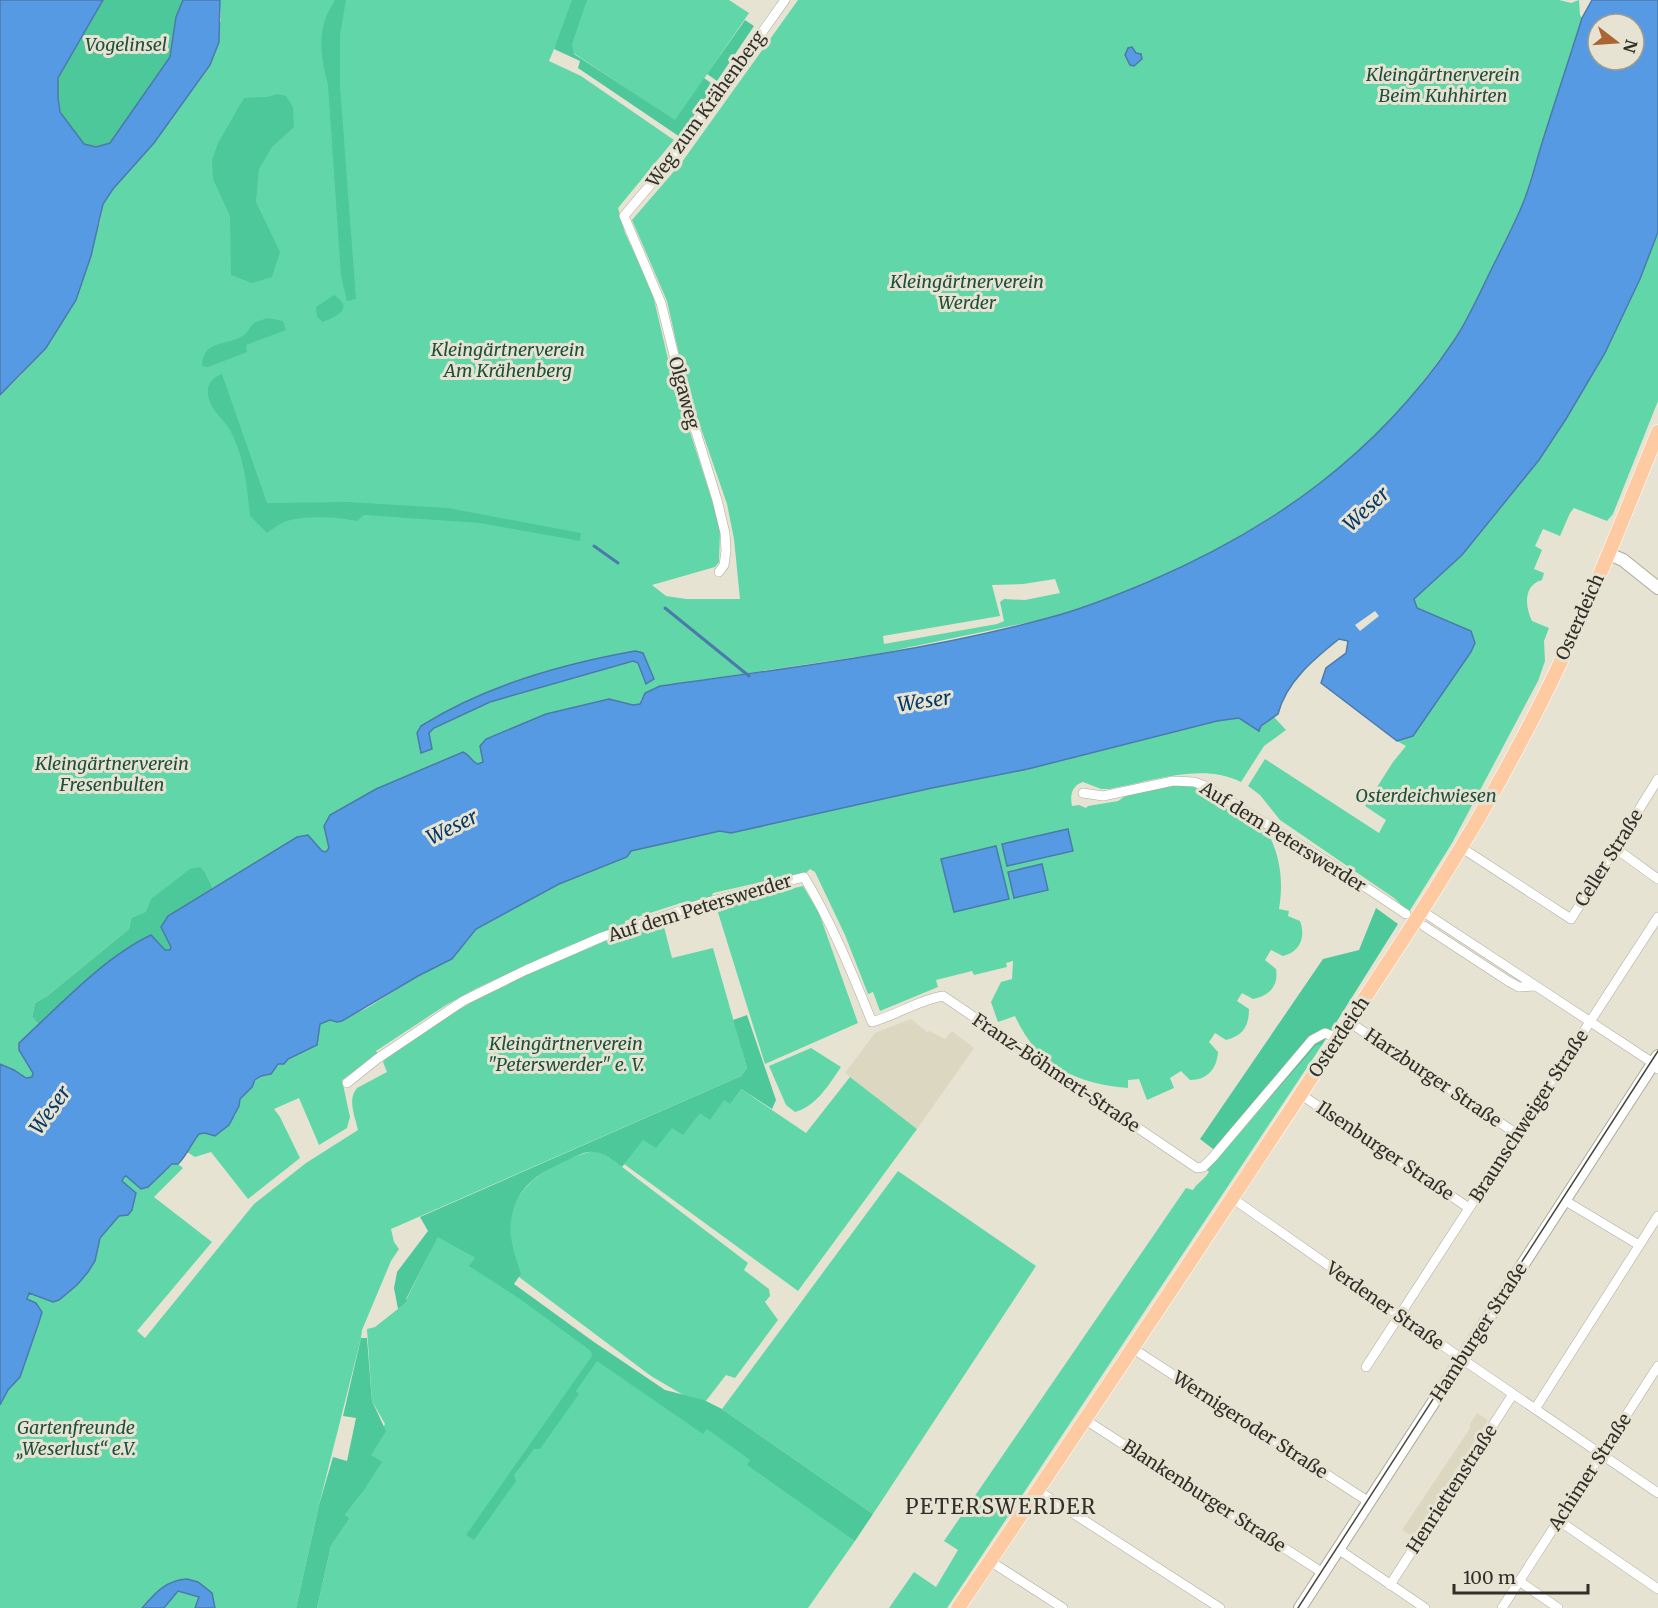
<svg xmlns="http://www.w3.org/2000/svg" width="1658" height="1608" font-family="Merriweather,serif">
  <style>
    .built { fill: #dcd7c0 }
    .green { fill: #61d7a9; fill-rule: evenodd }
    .forest { fill: #4dc89a }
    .water { fill: #569ae3; stroke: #4b7aab; stroke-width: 1.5; fill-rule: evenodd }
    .pier { fill: #e7e3d3 }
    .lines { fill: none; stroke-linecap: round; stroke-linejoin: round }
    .stream { stroke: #4b7aab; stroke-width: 3 }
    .street-casing { stroke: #aeaa9b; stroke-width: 10 }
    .secondary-casing { stroke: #aeaa9b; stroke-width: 14 }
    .primary-casing { stroke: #fff; stroke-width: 15 }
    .street { stroke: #fff; stroke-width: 9 }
    .secondary { stroke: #fff; stroke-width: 12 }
    .primary { stroke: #fecaa1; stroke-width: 14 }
    .tram { stroke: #494840; stroke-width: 1.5 }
    .labels { text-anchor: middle; stroke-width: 6; stroke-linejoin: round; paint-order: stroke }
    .park-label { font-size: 18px; font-style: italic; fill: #1e503d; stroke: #e7e3d3 }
    .street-label { font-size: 18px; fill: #302f28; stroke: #e7e3d3 }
    .water-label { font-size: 20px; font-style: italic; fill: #063967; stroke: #e7e3d3 }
    .quarter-label { font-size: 21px; letter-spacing: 1.5px; fill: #302f28; stroke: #e7e3d3 }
  </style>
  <rect width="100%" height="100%" fill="#e7e3d3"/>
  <!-- built -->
  <g class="built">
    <polygon points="911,1019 927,1032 929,1031 945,1039 952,1031 974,1048 917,1129 845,1073 875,1033"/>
    <polygon points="1477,1413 1488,1420 1413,1537 1402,1530 1471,1427 1469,1426"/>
  </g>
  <!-- green -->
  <g class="green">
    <path d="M220,0H729L749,13L675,121L557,42L549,61L581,76L674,140L618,208L625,233L652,291L672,376L717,516L720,532L719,562L715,567L652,585L666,596L686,599H740L734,539L727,504L686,385L667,301L632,220L682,162L798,0H1559L1571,3L1579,0L1580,15L1582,18L1522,206L1473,307L1452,343L1400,411L1367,445L1331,475L1296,501L1215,552L1110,598L1049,618L877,654L660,686L641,699L640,704L633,705L609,699L480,746L483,762L478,764L463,752L376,789L324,826L329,848L326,852L322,851L308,835L297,837L213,888L206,874L146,913L131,918L129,929L47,996L35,1003L32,1017L39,1025L19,1044L33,1073L32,1077L26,1078L14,1070L0,1064V395L20,376L52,340L100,222L103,204L221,21ZM1055,579L1060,593L1025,600L1004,599L1000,602L1004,621L997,624L884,644L883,636L1000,616L992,585L1023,584Z"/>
    <path d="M1658,232V401L1613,514L1607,521L1574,508L1570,513L1560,536L1543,529L1535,546L1542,550L1534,569L1544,573L1542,580C1523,585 1525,607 1532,621L1549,628L1544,641L1545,661L1538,681L1452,843L1409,912L1394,898L1280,820L1260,795L1248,786L1265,759L1379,833L1386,820L1365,806L1393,762L1406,746L1397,741L1413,736L1471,631L1417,608L1414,599L1462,555L1539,460L1566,419L1605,353L1640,279Z"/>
    <path d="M1274,717L1286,730L1264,746L1241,782C1201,762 1151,782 1109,789H1101L1083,782C1071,786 1070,796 1072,806L1079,805L1086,808L1088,806L1118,801L1130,793L1169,782L1203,786L1264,826C1280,852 1284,880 1279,909L1289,911L1288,916L1300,921C1306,937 1300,952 1283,956L1271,950L1265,960L1276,969C1279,986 1269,996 1253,999L1242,993L1237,1001L1249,1009C1249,1026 1243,1036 1226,1040L1215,1033L1209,1042L1218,1052C1217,1068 1208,1080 1190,1080L1181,1071L1170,1078L1174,1088L1147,1100L1139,1079L1128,1080V1088C1075,1083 1038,1066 1015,1016L998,1022L991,1002L1001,982L1012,979L1013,961L1006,963L1007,967L974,975L972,971L936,980L938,987L880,1011L873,992L868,994L845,935L815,872L810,869L805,874L794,877L792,875L713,893L711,898L683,906L681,903L625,921V924L559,950L475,989L446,1005L376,1051L378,1054L342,1080L350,1117L347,1128L319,1145L299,1098L274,1109L280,1117L300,1158L248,1199L211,1152L195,1157L187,1152L199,1134L205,1133L235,1116C237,1110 238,1105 240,1100C242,1096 257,1079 261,1076H267L278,1064H284L288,1059L316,1045L320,1024L330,1020L337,1022L367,1008L418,976L452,959L476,929L559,884L627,857L631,851L720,831L731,833L932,788L1028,769L1217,721L1239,718L1261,726Z"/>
    <polygon points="803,886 819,913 858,1023 765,1064 716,906"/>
    <path d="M662,919L672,958L713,948L747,1068L741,1076L391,1229L394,1242L399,1249L391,1261L362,1330L361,1338L319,1505L296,1608H215L212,1593C181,1570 165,1580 142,1608H0V1405L8,1390L20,1377L39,1322L38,1309L27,1299L29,1293L59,1300L77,1285L95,1261L100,1238L119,1216L128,1215L122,1179L126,1176L141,1188L148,1187L173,1164H178L183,1168L154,1197L212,1242L137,1331L145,1338L254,1204L306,1163L358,1130C355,1117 347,1099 357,1088L387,1072L383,1062L387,1057C416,1039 443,1018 472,1002C533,968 597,942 662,919Z"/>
    <path d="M1317,1045H1322L947,1608H889L914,1572L936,1587L958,1550L944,1541L1186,1188L1193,1190C1198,1182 1203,1181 1209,1172L1207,1170Z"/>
    <path d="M811,1048L841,1067C830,1083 816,1107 795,1112L786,1105L769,1066Z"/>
    <polygon points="850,1077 917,1129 798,1291 624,1164 643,1139 672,1127 741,1089 806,1133"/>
    <path d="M593,1151L603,1154L613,1160L748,1263L744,1270L769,1289L770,1296L765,1302L778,1320L735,1378L726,1375L702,1406L651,1376L519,1277L520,1273C517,1261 510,1246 510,1233C507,1186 554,1161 593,1151Z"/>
    <polygon points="898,1171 1036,1266 873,1514 722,1409"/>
    <polygon points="438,1236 475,1258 852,1527 855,1541 808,1608 317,1608 331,1546 350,1518 345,1515 362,1493 361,1470 385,1424 372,1401 367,1329 375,1327 408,1301 406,1300"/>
    <polygon points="178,1591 199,1597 195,1608 164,1608"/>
  </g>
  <!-- forest -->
  <g class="forest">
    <polygon points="103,0 183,0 176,17 170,57 110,143 96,147 84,144 60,112 58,98 58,78"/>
    <path d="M335,0H346L340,35V86L356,299L347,301L341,276L328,85C320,54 316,29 335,0Z"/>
    <polygon points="572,0 587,0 572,44 574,54 675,120 704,78 714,85 680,137 578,68 580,61 554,49"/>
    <polygon points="745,20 754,26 717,81 707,74"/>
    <polygon points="278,94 286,96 293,107 294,127 272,147 259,169 256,202 280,252 272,277 252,283 231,275 230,216 213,179 212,160 218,143 244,98 267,97"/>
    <path d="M334,295C355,309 337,316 323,322L317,317L316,307Z"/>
    <path d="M268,318L283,321L286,330L246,345L247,352L208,367L202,366C203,340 224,346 241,337C247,334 249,328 254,323C258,321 264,319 268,318Z"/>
    <path d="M222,374L267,503L348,502L448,508L581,533L580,541L480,523L364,515L357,521C336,517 304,515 284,522C278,525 272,529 267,533L250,516C247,488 245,460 232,434C227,422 212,412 209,399C205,386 211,378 222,374Z"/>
    <polygon points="200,867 206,874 213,888 168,916 161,927 171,947 170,950 165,950 151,935 68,998 39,1025 32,1017 35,1003 47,996 129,929 131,918 146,912 151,899 190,869"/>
    <polygon points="1376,908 1398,924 1322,1045 1317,1045 1207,1170 1202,1167 1217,1152 1200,1139 1323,959 1359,950"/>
    <path d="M747,1015L776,1100L772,1109L741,1089L730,1104L724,1100L710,1120L700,1113L683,1135L672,1128L656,1148L643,1140L622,1167C614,1161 605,1153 594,1152C586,1151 576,1156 568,1160C541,1172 519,1184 512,1215C507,1236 515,1254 521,1274L514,1284L594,1342L665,1390L704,1400L722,1409L873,1514L855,1541L747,1465L750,1460L707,1429L703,1434L597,1361L576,1391L579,1394L540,1449H534L514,1475L516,1481L474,1540L466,1535L592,1356L591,1351L520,1299L469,1266L475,1258L438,1237L406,1299L408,1301L398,1309L394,1288L397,1272L428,1231L420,1217L741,1076L747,1068L733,1020Z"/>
    <polygon points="361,1338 367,1338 372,1401 386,1431 371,1455 382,1462 362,1493 345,1515 350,1518 331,1546 317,1608 296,1608 319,1505 333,1457 347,1461 356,1418 343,1416"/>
  </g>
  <!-- water -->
  <g class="water">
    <polygon points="0,0 103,0 58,78 58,98 60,112 84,144 96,147 110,143 170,57 176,17 183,0 220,0 219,42 210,65 154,143 113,189 103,204 91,256 76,300 46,348 0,395"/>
    <path d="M1592,0H1658V232L1640,279L1605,353L1566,419L1539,460L1462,555L1414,599L1417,608L1471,631L1475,643L1471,652L1413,736L1397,741L1321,683L1326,668L1346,653L1348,641L1339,639C1314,659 1286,682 1278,714L1261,726L1259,731L1239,718L1217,721L1028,769L932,788L731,833L720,831L631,851L627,857L559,884L476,929L452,959L418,976L342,1021L337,1022L330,1020L320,1024L317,1045L288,1059L284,1064H278L271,1074L261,1076L255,1080L252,1087L240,1099L239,1106L229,1125L215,1136L205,1133L199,1134C191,1144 187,1155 178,1164H172L148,1187L141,1189L126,1176L124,1177L122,1181L136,1193L132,1210L128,1215L119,1216L100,1238L95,1261L88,1272L77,1285L59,1300L53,1302L29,1293L27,1299L36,1303L42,1312L39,1322L20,1377L8,1390L0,1405V1064L14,1070L26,1078L32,1077L33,1073L19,1050V1043C57,1008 104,957 151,935L165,950H170L171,947L161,927L168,916L297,837L308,835L322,851L326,852L329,848L324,826L330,815L376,789L463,752C470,755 472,762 478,764L483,762L480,746L486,739L546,714L609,699L633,705L640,704L645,693L660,686C790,668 922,652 1048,618C1083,609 1115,596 1148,582C1272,529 1376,455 1453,342C1468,320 1479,295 1491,270C1501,250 1512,229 1521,208C1530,188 1535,165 1542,143C1555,101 1569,60 1582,18ZM1598,24H1634V60H1598Z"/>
    <polygon points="1132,47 1136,53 1141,54 1142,59 1134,66 1130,65 1125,55 1128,48"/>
    <path d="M635,651L643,653L654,679L646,684L638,663L633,661L490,702L434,728L429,733L432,749L421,753L417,733L421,726C484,686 562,664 635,651Z"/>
    <polygon points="1068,829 1073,851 1007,866 1002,844"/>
    <polygon points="996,846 1009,899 954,912 941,859"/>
    <polygon points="1042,864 1048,890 1014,898 1008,872"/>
    <path d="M187,1579L198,1582L212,1593L215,1608H195L199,1597L178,1591L164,1608H142C155,1593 166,1580 187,1579Z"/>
  </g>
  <!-- pier -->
  <polygon class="pier" points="1375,611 1379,616 1360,631 1355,625"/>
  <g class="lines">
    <!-- stream -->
    <g class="stream">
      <polyline points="594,546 618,563"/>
      <polyline points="665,608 749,676"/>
    </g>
    <!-- street casing -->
    <g class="street-casing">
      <g id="street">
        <polyline points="719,572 724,565 726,551 725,533 717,500 681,383 661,303 624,216 672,159 785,0"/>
        <polyline points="1083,793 1103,796 1173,781 1194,782 1205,786 1325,860 1406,914"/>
        <polyline points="1462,848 1571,919 1658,779"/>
        <polyline points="1615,848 1658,879"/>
        <polyline points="1422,911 1653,1063 1658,1069"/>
        <polyline points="1424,926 1508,981 1519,987 1535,986"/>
        <polyline points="1349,1022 1517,1134"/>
        <path d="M347,1083L377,1059L463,1001L526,970L602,937L704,903L804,877C832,923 852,973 872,1022C896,1015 919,1000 943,996L1197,1168L1203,1167L1213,1157L1312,1040L1325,1033L1338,1038"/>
        <polyline points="1300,1094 1469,1208"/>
        <polyline points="1232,1198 1462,1359 1658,1493"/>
        <polyline points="1564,1200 1639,1245"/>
        <polyline points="1132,1348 1369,1502"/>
        <polyline points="1366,1367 1658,917"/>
        <polyline points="1535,1409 1658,1216"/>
        <polyline points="1084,1419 1323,1573"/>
        <polyline points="1037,1490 1220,1608"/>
        <polyline points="1558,1520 1658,1589"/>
        <polyline points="1338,1549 1425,1608"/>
        <polyline points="990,1561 1063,1608"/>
        <polyline points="1519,1581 1558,1608"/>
        <polyline points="1390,1585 1513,1394"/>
        <polyline points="1502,1608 1658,1366"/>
      </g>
    </g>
    <!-- secondary casing -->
    <g class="secondary-casing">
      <g id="secondary">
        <polyline points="1609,554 1623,560 1658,588"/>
        <polyline points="1300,1608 1658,1056"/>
      </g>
    </g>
    <!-- primary casing -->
    <g class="primary-casing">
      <path id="primary" d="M958,1608C1072,1441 1183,1272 1295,1103C1373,984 1455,868 1521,741C1574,642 1616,537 1658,432"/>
    </g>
    <!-- street -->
    <use href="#street" class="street"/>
    <!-- secondary -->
    <use href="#secondary" class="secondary"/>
    <!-- primary -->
    <use href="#primary" class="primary"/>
    <!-- tram -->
    <polyline class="tram" points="1298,1608 1658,1051"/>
  </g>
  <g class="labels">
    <!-- park labels -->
    <g class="park-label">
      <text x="126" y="51">Vogelinsel</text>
      <text x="1443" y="81">Kleingärtnerverein<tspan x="1443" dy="21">Beim Kuhhirten</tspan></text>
      <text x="967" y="288">Kleingärtnerverein<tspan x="967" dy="21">Werder</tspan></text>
      <text x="508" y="356">Kleingärtnerverein<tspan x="508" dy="21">Am Krähenberg</tspan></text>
      <text x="112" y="770">Kleingärtnerverein<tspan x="112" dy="21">Fresenbulten</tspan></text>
      <text x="1426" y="802">Osterdeichwiesen</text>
      <text x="566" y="1050">Kleingärtnerverein<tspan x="566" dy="21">"Peterswerder" e. V.</tspan></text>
      <text x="76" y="1434">Gartenfreunde<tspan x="76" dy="21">„Weserlust“ e.V.</tspan></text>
    </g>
    <!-- street labels -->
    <g class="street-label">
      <text transform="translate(706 109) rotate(-54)" y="6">Weg zum Krähenberg</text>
      <text transform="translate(684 393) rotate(75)" y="6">Olgaweg</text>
      <text transform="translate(1580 617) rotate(-66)" y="6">Osterdeich</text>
      <text transform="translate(1283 837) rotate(32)" y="6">Auf dem Peterswerder</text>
      <text transform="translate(1609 858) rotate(-58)" y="6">Celler Straße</text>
      <text transform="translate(700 908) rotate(-17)" y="6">Auf dem Peterswerder</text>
      <text transform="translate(1339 1037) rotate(-56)" y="6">Osterdeich</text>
      <text transform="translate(1056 1073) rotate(34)" y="6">Franz-Böhmert-Straße</text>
      <text transform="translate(1433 1078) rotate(34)" y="6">Harzburger Straße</text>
      <text transform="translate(1529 1116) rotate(-57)" y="6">Braunschweiger Straße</text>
      <text transform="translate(1385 1151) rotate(34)" y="6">Ilsenburger Straße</text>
      <text transform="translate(1385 1306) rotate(35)" y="6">Verdener Straße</text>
      <text transform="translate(1479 1332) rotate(-57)" y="6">Hamburger Straße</text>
      <text transform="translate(1250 1425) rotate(33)" y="6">Wernigeroder Straße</text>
      <text transform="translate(1590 1472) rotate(-57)" y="6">Achimer Straße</text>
      <text transform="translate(1452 1489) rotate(-57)" y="6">Henriettenstraße</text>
      <text transform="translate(1204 1496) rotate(33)" y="6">Blankenburger Straße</text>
    </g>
    <!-- water labels -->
    <g class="water-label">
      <text transform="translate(1366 509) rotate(-43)" y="7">Weser</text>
      <text transform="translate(924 701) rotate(-8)" y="7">Weser</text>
      <text transform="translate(452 827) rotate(-26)" y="7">Weser</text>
      <text transform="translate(50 1110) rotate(-54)" y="7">Weser</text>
    </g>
    <!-- quarter labels -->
    <g class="quarter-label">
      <text x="1001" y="1514">PETERSWERDER</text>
    </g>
  </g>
  <!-- north arrow -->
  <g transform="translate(1616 42) rotate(107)"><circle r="28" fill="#e7e3d3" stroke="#9e9b8f" stroke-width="1.5"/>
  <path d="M0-4.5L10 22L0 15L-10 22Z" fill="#a96534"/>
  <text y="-9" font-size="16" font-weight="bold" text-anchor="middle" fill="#302f28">N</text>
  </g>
  <!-- scale -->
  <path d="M1454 1584v9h134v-9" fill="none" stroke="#302f28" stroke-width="3"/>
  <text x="1463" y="1584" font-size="18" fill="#302f28" stroke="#e7e3d3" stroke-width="4.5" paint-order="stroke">100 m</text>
</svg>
